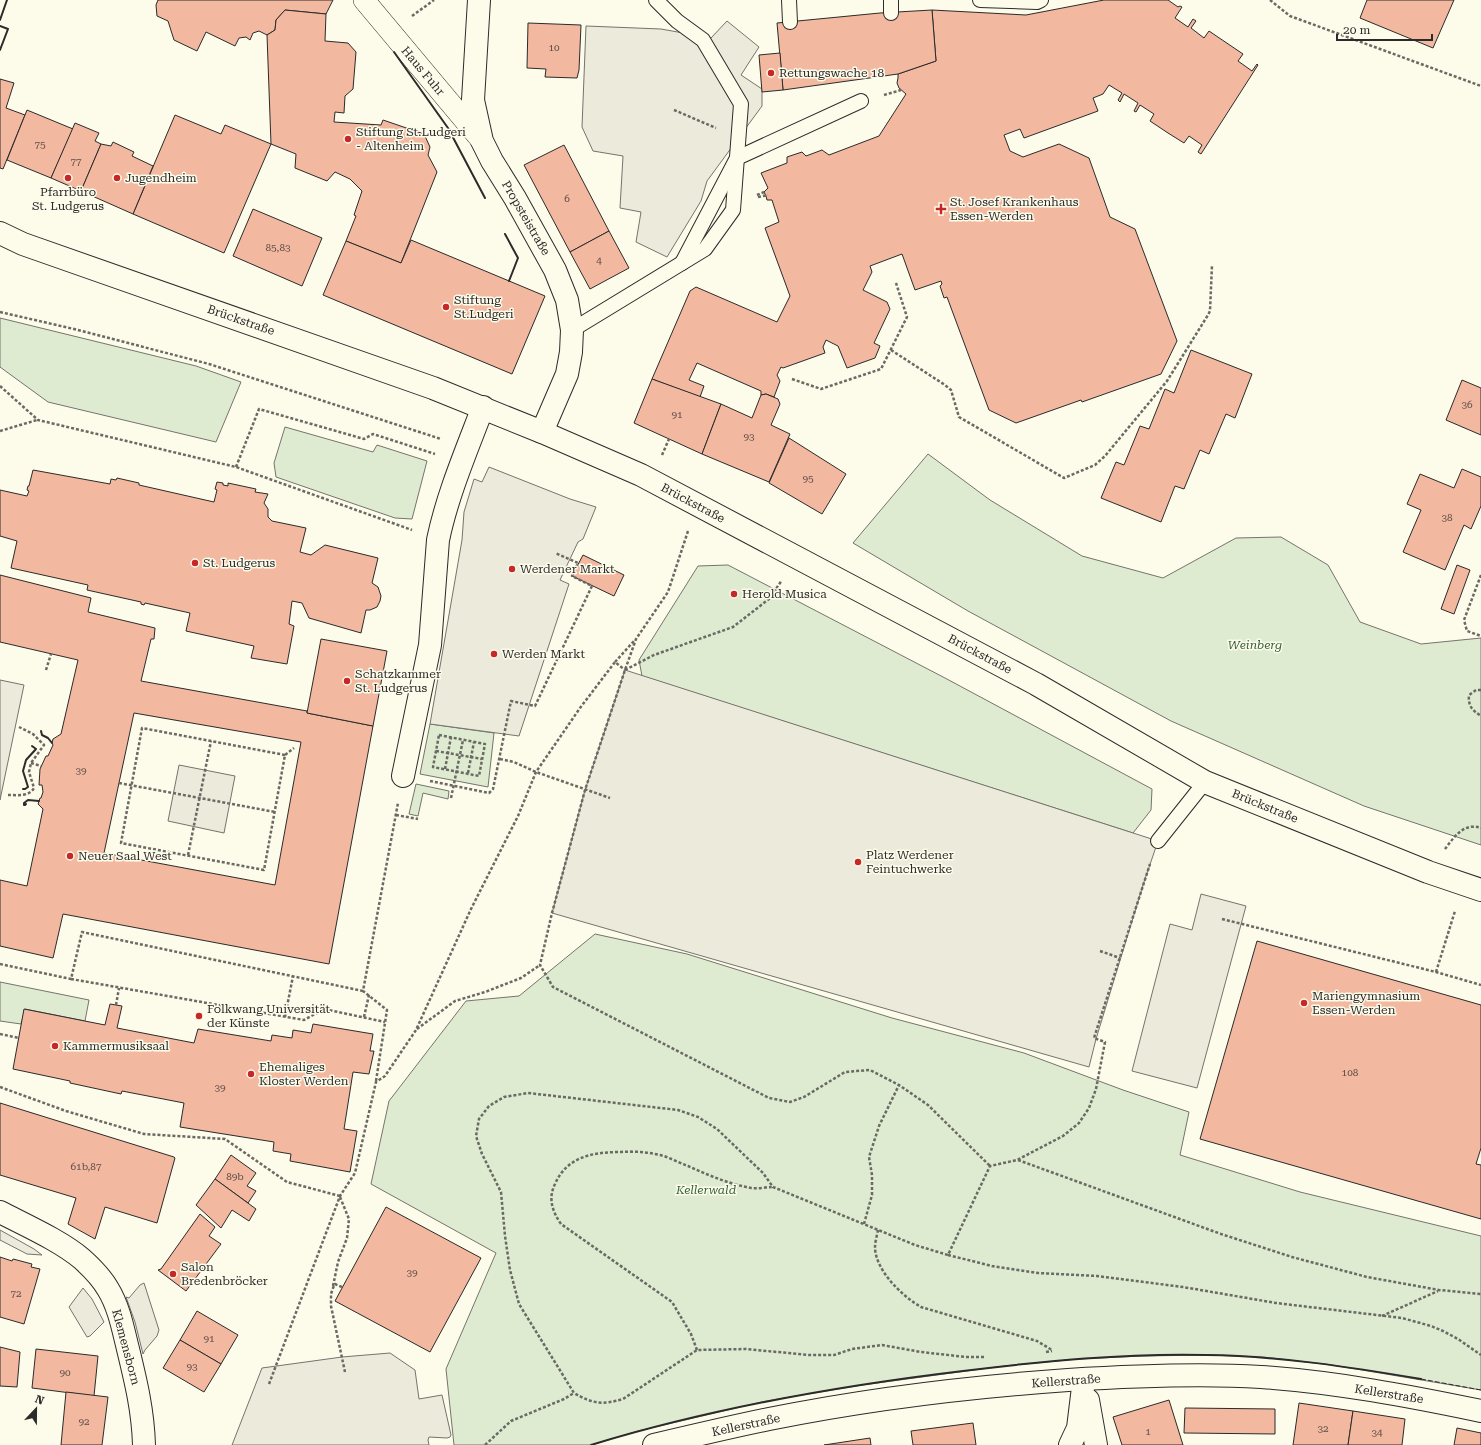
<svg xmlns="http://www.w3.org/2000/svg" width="1481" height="1445" font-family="'Roboto Serif',serif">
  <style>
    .green { fill: #deebd1; stroke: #74746e }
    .parking { fill: #eceadb; stroke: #74746e }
    .building { fill: #f2b8a0; stroke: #2b2b2b; fill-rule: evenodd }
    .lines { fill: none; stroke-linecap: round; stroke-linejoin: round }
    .service-casing { stroke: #2b2b2b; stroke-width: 16 }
    .pedestrian-casing { stroke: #2b2b2b; stroke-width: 22 }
    .minor-casing { stroke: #2b2b2b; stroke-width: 24 }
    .primary-casing { stroke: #2b2b2b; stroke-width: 24 }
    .path { stroke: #6a6964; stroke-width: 2.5; stroke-dasharray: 3 2; stroke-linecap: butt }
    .service { stroke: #fdfbea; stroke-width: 14 }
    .pedestrian { stroke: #fdfbea; stroke-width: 21 }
    .minor { stroke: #fdfbea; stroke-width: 22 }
    .primary { stroke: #fdfbea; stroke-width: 22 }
    .fence { stroke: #2b2b2b; stroke-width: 1; stroke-dasharray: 5 2; stroke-linecap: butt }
    .wall { stroke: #2b2b2b; stroke-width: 2 }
    .poi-dot { fill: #c62828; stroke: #fdfbea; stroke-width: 1.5 }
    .labels { text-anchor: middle; stroke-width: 3; stroke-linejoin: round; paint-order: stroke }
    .number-label { font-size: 10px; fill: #5d4e48 }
    .street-label { font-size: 12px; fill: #2b2b2b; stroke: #fdfbea }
    .poi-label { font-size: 12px; fill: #2b2b2b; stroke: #fdfbea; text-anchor: start }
    .park-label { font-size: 12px; font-style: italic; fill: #34623c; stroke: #fdfbea }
  </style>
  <rect width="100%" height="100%" fill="#fdfbea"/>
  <!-- green -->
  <g class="green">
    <polygon points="0,318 196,366 241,382 216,442 48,402 0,367"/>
    <polygon points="285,427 373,452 377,445 427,461 412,519 395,518 276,477 274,463"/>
    <polygon points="928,454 990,500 1082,556 1163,578 1236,538 1281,537 1328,565 1360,622 1421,644 1481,638 1481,845 1364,806 1171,721 968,611 853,543"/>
    <polygon points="728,565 945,678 1152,789 1151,810 1133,833 642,676 639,660 698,566"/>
    <polygon points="430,724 494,733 488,787 420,774"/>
    <polygon points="416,784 449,791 448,799 423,793 418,816 409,814"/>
    <polygon points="595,934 687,954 892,1018 1024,1053 1123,1090 1189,1112 1180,1155 1300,1192 1481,1236 1481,1390 1332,1365 1263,1357 1206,1355 1142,1356 1078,1359 1004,1366 862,1385 766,1401 638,1431 591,1445 454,1445 446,1369 496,1253 371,1184 389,1101 466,1001 519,996"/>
    <polygon points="0,982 89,1000 85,1021 25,1009 21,1024 0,1021"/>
  </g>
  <!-- parking -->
  <g class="parking">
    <polygon points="727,21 759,47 741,75 762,89 762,106 707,181 701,201 667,257 636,242 641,212 620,208 623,156 593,151 582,127 586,26 661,29 711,38"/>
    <polygon points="489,467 570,499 596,507 583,539 578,542 560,580 569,584 519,736 430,724 462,540 464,512 474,479 482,482"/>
    <polygon points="625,670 1158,841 1144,882 1096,1039 1089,1067 552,913 585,790"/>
    <polygon points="0,680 24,685 0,800"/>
    <polygon points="179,765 235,776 224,833 168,821"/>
    <polygon points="1201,894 1246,906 1197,1088 1132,1071 1170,924 1192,930"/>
    <polygon points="0,1230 34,1249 42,1255 27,1254 0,1240"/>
    <polygon points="144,1283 159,1330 157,1336 145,1350 143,1354 135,1322 126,1297 129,1298 140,1285"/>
    <polygon points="83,1288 92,1299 104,1322 90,1336 87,1337 69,1307"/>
    <polygon points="390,1353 415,1370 419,1399 442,1395 451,1435 450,1437 447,1438 429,1437 428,1440 429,1445 232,1445 262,1368 342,1357"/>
  </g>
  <!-- building -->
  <g class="building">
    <polygon points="158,0 333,0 326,14 285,10 276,20 275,30 267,35 259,31 253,33 250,40 246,37 239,38 235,46 206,32 197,51 174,40 168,21 157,16 156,5"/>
    <polygon points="1104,0 1168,0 1178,7 1180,6 1182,7 1175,18 1188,27 1193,19 1196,21 1191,28 1204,38 1209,31 1243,54 1238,61 1252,71 1257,64 1258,65 1201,154 1198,152 1202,145 1189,136 1184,143 1168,133 1150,121 1154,114 1140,105 1136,112 1134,111 1138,103 1124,94 1120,102 1118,100 1122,93 1109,85 1103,94 1093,98 1098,111 1024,138 1020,129 1004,135 1010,151 1023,157 1059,144 1089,158 1110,217 1135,229 1177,341 1161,374 1082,402 1081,400 1016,423 989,410 947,297 944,298 940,286 942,284 941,281 915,290 902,254 870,266 872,272 863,290 887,302 890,309 874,343 880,346 875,358 847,368 838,346 826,340 823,347 825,353 783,368 781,367 777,375 780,381 774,397 766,394 761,395 761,391 697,363 689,380 704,386 700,397 652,379 690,291 696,287 777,322 790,296 765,228 779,222 772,200 767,200 766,196 764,192 768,188 761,173 787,163 787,157 802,152 806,156 822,150 829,155 879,136 906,94 899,88 897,83 898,78 898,74 936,61 932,10 1026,15"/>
    <polygon points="1367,0 1454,0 1433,48 1360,18"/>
    <polygon points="285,10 326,14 325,41 348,43 356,52 353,89 345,96 344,113 335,112 334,122 381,125 383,120 424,134 430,147 428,155 437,172 401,263 346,241 356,216 354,215 362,191 350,179 335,172 327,181 295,168 296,154 271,144 267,35 275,30 276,20"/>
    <polygon points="932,10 936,61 898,74 783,90 777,23 880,13"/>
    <polygon points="528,23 581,25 579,70 577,78 545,77 546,69 527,68"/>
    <polygon points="780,53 783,90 762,92 759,55"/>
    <polygon points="0,79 14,83 6,108 25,115 3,169 0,168"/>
    <polygon points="27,110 73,129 51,178 7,160"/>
    <polygon points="175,115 221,134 225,125 271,144 224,253 133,214"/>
    <polygon points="75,123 99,133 95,141 101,144 81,191 51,178"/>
    <polygon points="113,142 134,152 132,156 153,166 133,214 81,191 101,144 111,146"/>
    <polygon points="564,145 609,231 570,252 524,165"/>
    <polygon points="253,209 322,238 302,286 233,256"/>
    <polygon points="609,231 629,268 590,289 570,252"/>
    <polygon points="411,240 545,296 512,374 323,295 346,241 401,263"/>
    <polygon points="1191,350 1252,374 1235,418 1226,414 1209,454 1200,450 1184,489 1175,486 1161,522 1101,498 1116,462 1124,465 1140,426 1149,429 1165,389 1174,393"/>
    <polygon points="652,379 721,404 702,454 634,423"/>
    <polygon points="1462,380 1481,388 1481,435 1446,420"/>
    <polygon points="766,394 778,399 780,404 771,425 790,434 769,482 702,454 721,404 752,418 761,395"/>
    <polygon points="789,438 846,474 822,514 769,483"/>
    <polygon points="1462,469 1481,477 1481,506 1471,529 1464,525 1445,570 1403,552 1421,510 1407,504 1420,474 1454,488"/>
    <polygon points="33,470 110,484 111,479 116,480 117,478 139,483 139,485 214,502 217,490 215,489 217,482 223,483 223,485 228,486 228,483 256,489 255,492 268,494 264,503 268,509 268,517 272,521 306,528 300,552 311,555 325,545 378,558 372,583 378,587 381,596 380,601 377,607 370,610 366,610 361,633 309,618 302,603 292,601 289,624 294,626 287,664 251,658 254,646 186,631 190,613 145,603 144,605 141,604 141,602 87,590 88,585 11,568 17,541 0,536 0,490 27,496 29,491 27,490 28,486 29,486"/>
    <polygon points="583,555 624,575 614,596 572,576"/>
    <polygon points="1457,565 1470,570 1454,614 1441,609"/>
    <path d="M0,575L91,598L88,612L155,628L154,639H151L141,681L307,711V713L373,726L329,964L63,914L53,958L0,946V880L27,886L43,809L38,804L40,798H41L43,792L42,785H39L40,769L46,756H48L53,745L52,743L53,739L61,734L78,660L0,642ZM134,713L301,742L275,885L104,853Z"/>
    <polygon points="321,639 387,651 373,726 307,713"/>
    <polygon points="1257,941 1481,1005 1481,1148 1476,1164 1481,1165 1481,1219 1200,1139"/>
    <polygon points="110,1004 122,1006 117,1028 194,1043 198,1029 271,1041 272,1035 292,1038 293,1030 311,1033 313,1024 373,1034 370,1051 374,1051 369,1074 353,1072 344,1129 357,1131 350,1172 290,1161 291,1154 273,1151 274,1142 180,1127 184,1103 122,1091 121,1094 70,1083 70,1081 13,1069 24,1009 105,1025"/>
    <polygon points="0,1103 174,1157 175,1158 157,1223 105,1207 95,1239 68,1224 76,1198 0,1175"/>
    <polygon points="231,1155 256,1173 247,1186 256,1191 248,1203 215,1179"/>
    <polygon points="215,1179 256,1209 249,1221 232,1210 221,1228 196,1205"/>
    <polygon points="386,1207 481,1258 430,1352 335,1301"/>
    <polygon points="200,1214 215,1227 209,1236 221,1244 186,1291 158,1270 161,1269"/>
    <polygon points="0,1257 12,1261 13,1259 32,1264 31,1267 40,1269 24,1324 0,1317"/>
    <polygon points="197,1311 238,1335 221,1364 180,1340"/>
    <polygon points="180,1340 221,1364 204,1392 163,1368"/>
    <polygon points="0,1347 20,1352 17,1387 0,1386"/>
    <polygon points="36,1349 98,1356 94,1396 32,1388"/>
    <polygon points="66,1392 108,1397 102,1445 61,1445"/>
    <polygon points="1169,1400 1183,1445 1122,1445 1113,1417"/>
    <polygon points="1299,1403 1353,1411 1348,1445 1293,1445"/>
    <polygon points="1185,1408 1275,1409 1275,1434 1184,1433"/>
    <polygon points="1353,1411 1405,1419 1402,1445 1348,1445"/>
    <polygon points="973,1423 976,1445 913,1445 911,1431"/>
    <polygon points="1457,1428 1481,1433 1481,1445 1454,1445"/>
    <polygon points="870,1438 871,1445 824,1445"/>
  </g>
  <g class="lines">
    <!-- service casing -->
    <g class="service-casing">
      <g id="service">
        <polyline points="789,0 790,22"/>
        <polyline points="891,0 891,13"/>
        <polyline points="980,0 1037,2 1041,0"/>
        <polyline points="682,263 737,158 861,101"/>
        <polyline points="572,330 705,249 733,210 741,104 703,40 677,21 656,0"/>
        <polyline points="1158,841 1205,782"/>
      </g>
    </g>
    <!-- pedestrian casing -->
    <g class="pedestrian-casing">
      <polyline id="pedestrian" points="364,0 482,141"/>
    </g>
    <!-- minor casing -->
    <g class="minor-casing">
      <g id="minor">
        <polyline points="479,0 473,100 482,141 492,161 515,198 555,270 567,300 572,330 571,352 567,374 542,432"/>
        <path d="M403,776L430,645L438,540C447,496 467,449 483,407"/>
        <path d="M0,1212C25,1225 61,1241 82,1259C91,1267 101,1277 108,1289C119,1307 123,1329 128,1349C136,1382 143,1411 144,1445"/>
        <polyline points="1088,1400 1096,1445"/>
        <path d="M654,1445C692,1436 730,1427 769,1419C868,1399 968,1387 1068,1380C1132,1376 1197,1373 1261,1377C1335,1382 1409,1396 1481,1411"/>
        <polyline points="1070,1445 1078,1428 1084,1379"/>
      </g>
    </g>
    <!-- primary casing -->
    <g class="primary-casing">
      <polyline id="primary" points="0,233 23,244 433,388 542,432 641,475 1036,684 1205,782 1428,872 1481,890"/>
    </g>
    <!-- path -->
    <g class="path">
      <polyline points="1270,0 1290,16 1481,86"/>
      <polyline points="412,16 434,0"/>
      <polyline points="884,95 901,90"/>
      <polyline points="674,110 716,128"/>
      <polyline points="757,195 764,192"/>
      <polyline points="758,197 768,195"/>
      <polyline points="0,312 74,329 209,364 441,439"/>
      <polyline points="891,350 945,385 951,390 959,417 1064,478 1095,465 1105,456 1167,381 1208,315 1210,311 1212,265"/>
      <polyline points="792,379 821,389 881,369 907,317 896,283"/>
      <polyline points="0,386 38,420 236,467 412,530"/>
      <polyline points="0,431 37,420"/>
      <polyline points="662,455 669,439"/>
      <polyline points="236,467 259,409 364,439 373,434 435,454"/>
      <polyline points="688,531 668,592 636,639 625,670 585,790 552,913 540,965 553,987 769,1098 790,1102 804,1097 845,1072 870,1070 899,1085 928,1105 990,1166"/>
      <polyline points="1481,575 1464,620 1467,631 1481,636"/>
      <polyline points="615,662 634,641"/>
      <polyline points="46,670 51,654"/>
      <polyline points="625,670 654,655 733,627 769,599 782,580"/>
      <path d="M1481,690H1476L1469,695C1468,706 1472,710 1481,716"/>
      <polygon points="439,735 485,744 479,776 433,767"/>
      <polyline points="436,751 482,759"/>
      <polyline points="285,755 142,728 121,843 264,870 285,755 294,748"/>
      <polyline points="500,759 514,762 536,772 610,798"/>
      <polyline points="31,763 41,766"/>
      <polyline points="445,769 451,737"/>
      <polyline points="468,773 474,742"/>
      <polyline points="430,781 489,793 493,789 511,701 535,706 592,586 572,576 578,563 555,553"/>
      <polyline points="119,783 275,812"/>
      <path d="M8,795C17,795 29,797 34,788L29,772L31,763L44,745L33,734L19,727"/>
      <polyline points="451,798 463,740"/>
      <polyline points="396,815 418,819"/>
      <path d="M1445,849C1454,837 1464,822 1481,828"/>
      <polyline points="188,855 211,741"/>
      <polyline points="1222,919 1436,972 1481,985"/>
      <polyline points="1100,951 1120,958"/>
      <polyline points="0,964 71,979 82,932 363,991"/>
      <polyline points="1436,972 1455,911"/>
      <polyline points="71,979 304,1020 324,1009 385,1022"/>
      <polyline points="116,1005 119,988"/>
      <polyline points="285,1017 293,976"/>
      <polyline points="364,1017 369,995"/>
      <polyline points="417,1029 455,1001 485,992 521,978 540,965"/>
      <polyline points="0,1034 19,1038"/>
      <polyline points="376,1081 387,1010 363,991 398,803"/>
      <polyline points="0,1087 66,1111 144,1134 225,1139 287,1182 340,1196"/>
      <polyline points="1018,1160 1221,1234 1292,1257 1367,1277 1439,1290 1481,1294"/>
      <polyline points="864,1224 872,1195 872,1175 869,1157 879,1126 899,1085"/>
      <path d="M878,1230C877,1235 875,1242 875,1248C876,1271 902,1296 921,1307L1037,1341L1052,1350"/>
      <polyline points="948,1255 992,1266 1038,1273 1097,1276 1183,1287 1276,1303 1402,1318 1431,1326 1443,1331 1458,1339 1481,1355"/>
      <polyline points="333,1286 338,1262 347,1238 349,1219 340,1197"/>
      <polyline points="342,1287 335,1284 333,1288 331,1294 331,1306 345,1372"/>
      <polyline points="1382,1316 1438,1291"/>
      <path d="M697,1350L691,1334L672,1302L561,1224C552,1211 548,1198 555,1184C567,1156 594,1152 621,1152C634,1151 647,1152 660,1155C669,1157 679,1163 688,1166C708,1175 729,1184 751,1188C758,1189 766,1187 772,1187"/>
      <polyline points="1046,1352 1052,1351"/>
      <path d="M984,1357H966L921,1352L882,1345L852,1349L834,1355H809L746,1349L697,1350L623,1399C602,1405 593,1404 574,1393L519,1304L510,1270L505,1236L501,1192L482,1154L476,1136L479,1119L489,1106L504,1097L528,1093L678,1110L698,1117L717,1129L763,1173L773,1187L915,1245L948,1255L990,1166L1017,1160L1063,1136L1079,1123L1089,1108L1096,1089L1105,1042L1094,1038L1150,864"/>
      <polyline points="269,1384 340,1196 355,1173 376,1082 385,1076 416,1030 471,909 518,816 536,772 580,708 615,662 625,670"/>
      <polyline points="485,1445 511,1421 564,1399 574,1393"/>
    </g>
    <!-- service -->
    <use href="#service" class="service"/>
    <!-- pedestrian -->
    <use href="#pedestrian" class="pedestrian"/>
    <!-- minor -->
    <use href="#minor" class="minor"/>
    <!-- primary -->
    <use href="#primary" class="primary"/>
    <!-- fence -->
    <polyline class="fence" points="1421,1379 1481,1390"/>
    <!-- wall -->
    <g class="wall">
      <polyline points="0,20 7,0"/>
      <polyline points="0,26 8,29 0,50"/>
      <polyline points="394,52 448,128 485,198"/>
      <polyline points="505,234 518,258 509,281"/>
      <polyline points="41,731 42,735 48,738 52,743"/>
      <polyline points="23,789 25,789 28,787 23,771 26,760 36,749 32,746"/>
      <polyline points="26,804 25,805 24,805 24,803 28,800 39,801"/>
      <path d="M591,1445C712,1408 837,1386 963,1371C1044,1361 1126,1353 1207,1355C1279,1356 1350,1367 1421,1379"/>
    </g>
  </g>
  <!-- markers -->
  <g class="poi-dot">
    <circle cx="771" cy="73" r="4"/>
    <circle cx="348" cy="139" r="4"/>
    <circle cx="68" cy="178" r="4"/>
    <circle cx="117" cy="178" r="4"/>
    <path d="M939 203h4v4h4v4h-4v4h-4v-4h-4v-4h4z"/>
    <circle cx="446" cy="307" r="4"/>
    <circle cx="195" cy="563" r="4"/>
    <circle cx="512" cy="569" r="4"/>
    <circle cx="734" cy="594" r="4"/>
    <circle cx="494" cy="654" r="4"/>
    <circle cx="347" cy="681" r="4"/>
    <circle cx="70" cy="856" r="4"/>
    <circle cx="858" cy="862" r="4"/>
    <circle cx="1304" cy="1003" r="4"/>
    <circle cx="199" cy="1016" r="4"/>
    <circle cx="55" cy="1046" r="4"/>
    <circle cx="251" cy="1074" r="4"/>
    <circle cx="173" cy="1274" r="4"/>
  </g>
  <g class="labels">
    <!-- number labels -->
    <g class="number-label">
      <text x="554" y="51">10</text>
      <text x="40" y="148">75</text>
      <text x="76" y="165">77</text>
      <text x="567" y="202">6</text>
      <text x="278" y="251">85,83</text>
      <text x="599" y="264">4</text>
      <text x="1467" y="408">36</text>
      <text x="677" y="418">91</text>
      <text x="749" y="440">93</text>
      <text x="808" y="482">95</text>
      <text x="1447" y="521">38</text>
      <text x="81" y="774">39</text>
      <text x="1350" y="1076">108</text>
      <text x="220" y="1091">39</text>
      <text x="86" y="1170">61b,87</text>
      <text x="235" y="1180">89b</text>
      <text x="412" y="1276">39</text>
      <text x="16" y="1297">72</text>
      <text x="209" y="1342">91</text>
      <text x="192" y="1370">93</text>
      <text x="65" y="1376">90</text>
      <text x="84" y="1425">92</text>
      <text x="1323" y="1432">32</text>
      <text x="1148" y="1435">1</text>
      <text x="1377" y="1436">34</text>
    </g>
    <!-- street labels -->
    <g class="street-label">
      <text transform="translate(423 71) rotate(50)" y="4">Haus Fuhr</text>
      <text transform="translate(526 218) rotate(60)" y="4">Propsteistraße</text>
      <text transform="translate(241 320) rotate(19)" y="4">Brückstraße</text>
      <text transform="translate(693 503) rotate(28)" y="4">Brückstraße</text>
      <text transform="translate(980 654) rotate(28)" y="4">Brückstraße</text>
      <text transform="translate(1265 806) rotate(22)" y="4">Brückstraße</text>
      <text transform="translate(126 1347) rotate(75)" y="4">Klemensborn</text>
      <text transform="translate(1066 1381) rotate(-4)" y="4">Kellerstraße</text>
      <text transform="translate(1389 1394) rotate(9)" y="4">Kellerstraße</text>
      <text transform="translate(746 1425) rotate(-12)" y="4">Kellerstraße</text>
    </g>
    <!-- poi labels -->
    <g class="poi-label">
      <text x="779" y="77">Rettungswache 18</text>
      <text x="356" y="136">Stiftung St.Ludgeri<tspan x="356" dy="14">- Altenheim</tspan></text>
      <text x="125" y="182">Jugendheim</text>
      <text x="68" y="196" text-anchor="middle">Pfarrbüro<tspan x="68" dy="14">St. Ludgerus</tspan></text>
      <text x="950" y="206">St. Josef Krankenhaus<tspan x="950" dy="14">Essen-Werden</tspan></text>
      <text x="454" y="304">Stiftung<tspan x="454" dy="14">St.Ludgeri</tspan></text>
      <text x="203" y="567">St. Ludgerus</text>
      <text x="520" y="573">Werdener Markt</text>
      <text x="742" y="598">Herold Musica</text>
      <text x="502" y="658">Werden Markt</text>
      <text x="355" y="678">Schatzkammer<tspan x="355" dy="14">St. Ludgerus</tspan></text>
      <text x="866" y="859">Platz Werdener<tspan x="866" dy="14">Feintuchwerke</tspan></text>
      <text x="78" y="860">Neuer Saal West</text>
      <text x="1312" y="1000">Mariengymnasium<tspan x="1312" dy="14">Essen-Werden</tspan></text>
      <text x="207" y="1013">Folkwang Universität<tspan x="207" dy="14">der Künste</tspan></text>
      <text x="63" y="1050">Kammermusiksaal</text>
      <text x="259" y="1071">Ehemaliges<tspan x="259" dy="14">Kloster Werden</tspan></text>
      <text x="181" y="1271">Salon<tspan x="181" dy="14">Bredenbröcker</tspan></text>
    </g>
    <!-- park labels -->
    <g class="park-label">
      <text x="1255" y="649">Weinberg</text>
      <text x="706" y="1194">Kellerwald</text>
    </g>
  </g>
  <!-- north arrow -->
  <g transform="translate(36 1409) rotate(22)" stroke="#fdfbea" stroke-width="3" paint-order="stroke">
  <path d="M0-3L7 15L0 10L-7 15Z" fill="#2b2b2b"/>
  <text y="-6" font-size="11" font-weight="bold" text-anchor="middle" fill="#2b2b2b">N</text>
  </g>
  <!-- scale -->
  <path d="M1337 34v6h95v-6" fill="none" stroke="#2b2b2b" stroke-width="2"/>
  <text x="1343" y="34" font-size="12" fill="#2b2b2b" stroke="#fdfbea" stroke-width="3" paint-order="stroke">20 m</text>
</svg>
